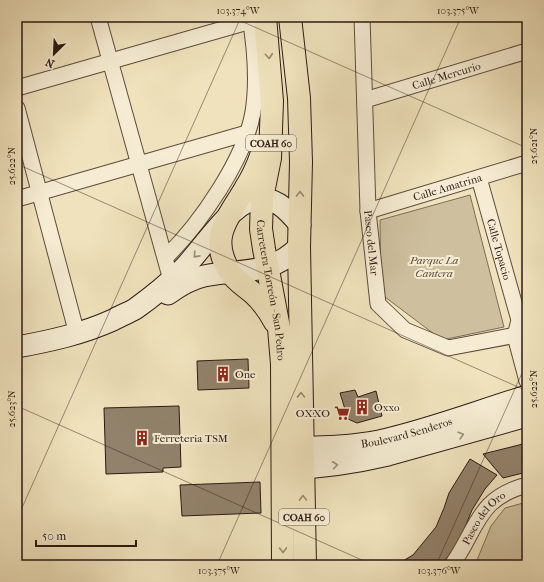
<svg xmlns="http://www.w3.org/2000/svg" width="544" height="582" font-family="'IM FELL French Canon',serif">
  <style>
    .green { fill: #cec09f; stroke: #7e6d59 }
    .building { fill: #92826b; stroke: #2d1a13 }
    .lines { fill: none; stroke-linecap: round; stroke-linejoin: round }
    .minor-casing { stroke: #5e4c3d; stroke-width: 17 }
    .secondary-casing { stroke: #2d1a13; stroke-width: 23 }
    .primary-casing { stroke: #2d1a13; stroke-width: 24 }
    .minor { stroke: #f5ecd3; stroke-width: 15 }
    .secondary { stroke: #f5ecd3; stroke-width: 21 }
    .primary { stroke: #efe2bc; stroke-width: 22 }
    .oneway { stroke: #988870 }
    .oneway2 { stroke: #9b8e7d }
    .ticks { fill: none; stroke: #2d1a13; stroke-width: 1; stroke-opacity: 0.45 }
    .labels { text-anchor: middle; stroke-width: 4; stroke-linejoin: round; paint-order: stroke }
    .shield { fill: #f5ecd3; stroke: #69594d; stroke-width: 1 }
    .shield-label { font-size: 10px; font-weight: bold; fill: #2d1a13 }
    .street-label { font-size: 11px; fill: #2d1a13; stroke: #f5ecd3 }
    .park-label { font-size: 11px; font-style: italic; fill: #5d4c3d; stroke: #f5ecd3 }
    .poi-label { font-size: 11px; fill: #2d1a13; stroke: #f5ecd3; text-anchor: start }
    .neatline { fill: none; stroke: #2d1a13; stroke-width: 1.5 }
    .ticks-label { font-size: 10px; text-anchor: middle; fill: #2d1a13 }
  </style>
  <rect width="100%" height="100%" fill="#efe2bc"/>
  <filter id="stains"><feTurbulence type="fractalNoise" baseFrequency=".005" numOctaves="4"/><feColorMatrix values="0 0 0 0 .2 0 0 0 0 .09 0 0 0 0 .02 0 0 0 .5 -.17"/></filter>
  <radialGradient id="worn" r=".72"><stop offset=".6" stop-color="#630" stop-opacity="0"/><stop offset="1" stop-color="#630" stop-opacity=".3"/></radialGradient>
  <!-- green -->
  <g class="green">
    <polygon points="470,195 504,327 442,340 381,294 380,220"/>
    <polygon points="527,502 527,565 475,565 491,526 505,508"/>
  </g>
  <!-- building -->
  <g class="building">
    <polygon points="248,359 249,388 198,390 197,361"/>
    <polygon points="355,390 358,397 376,391 382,416 357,423 348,419 340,393"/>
    <polygon points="179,406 181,467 163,468 163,472 106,474 104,408"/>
    <polygon points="527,443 527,472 503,478 483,454"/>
    <polygon points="470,459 497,475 485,489 472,510 458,544 441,565 396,565 413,555 436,527 444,508 449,493"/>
    <polygon points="260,482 261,513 182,516 180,485"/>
  </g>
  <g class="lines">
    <!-- minor casing -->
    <g class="minor-casing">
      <g id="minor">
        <polyline points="98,17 171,280"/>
        <path id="s1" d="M362,17L368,211L378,304L405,330L448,348L527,333"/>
        <polyline points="17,88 251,21"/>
        <path id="s2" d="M365,100L527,51"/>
        <polyline points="17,108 77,334"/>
        <path id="s3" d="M479,178L519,320L515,336L527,381"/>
        <polyline points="17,199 247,133"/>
        <path id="s4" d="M368,211L527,163"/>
        <path d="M166,257C200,224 245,159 253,112C258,81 255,48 250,17"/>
        <path id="s5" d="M452,565C478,528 477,498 527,485"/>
      </g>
    </g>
    <!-- secondary casing -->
    <g class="secondary-casing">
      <g id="secondary">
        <path d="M168,294C179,286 190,279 204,276C241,268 269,277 299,247"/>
        <path d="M17,347C50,341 82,334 113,320C120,316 128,313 135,309C152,297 169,283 184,268C202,249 229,207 252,200C273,194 287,209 300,225"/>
        <path id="s6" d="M285,448C316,447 348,447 379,441C429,430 478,411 527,396"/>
        <path d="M285,469C320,468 354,463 388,455L527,416"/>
      </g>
    </g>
    <!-- primary casing -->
    <g class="primary-casing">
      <g id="primary">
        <path id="s7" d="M265,17L272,101L270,158L262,198L261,229L264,249L279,328L282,364L283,565"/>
        <polyline points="290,17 299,98 301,162 299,247 305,565"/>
        <path d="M262,153C258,165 252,178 245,189C228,218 208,238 230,272C236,281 245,286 253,293C262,301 269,311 275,322"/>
      </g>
    </g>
    <!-- minor -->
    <use href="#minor" class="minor"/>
    <!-- secondary -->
    <use href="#secondary" class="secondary"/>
    <!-- primary -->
    <use href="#primary" class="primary"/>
  </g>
  <!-- one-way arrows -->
  <defs><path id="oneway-chevron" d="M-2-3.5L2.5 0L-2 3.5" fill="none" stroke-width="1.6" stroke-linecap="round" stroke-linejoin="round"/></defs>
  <g class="oneway">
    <use href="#oneway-chevron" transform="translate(269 56) rotate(85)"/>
    <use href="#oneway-chevron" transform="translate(300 194) rotate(-89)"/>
    <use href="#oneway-chevron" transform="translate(301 395) rotate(-91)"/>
    <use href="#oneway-chevron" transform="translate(303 498) rotate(-91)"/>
    <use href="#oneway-chevron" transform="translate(283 550) rotate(89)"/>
  </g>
  <g class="oneway2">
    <use href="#oneway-chevron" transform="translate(196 255) rotate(132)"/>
    <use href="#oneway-chevron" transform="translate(461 435) rotate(-16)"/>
    <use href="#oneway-chevron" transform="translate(335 465) rotate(-7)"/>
  </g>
  <!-- ticks -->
  <path class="ticks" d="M232,17L527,148M17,25L21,17M17,164L527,391M17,406L373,565M17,519L241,17M217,565L461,17M436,565L527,362"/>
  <!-- icons -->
  <defs>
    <g id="building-bare" transform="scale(1.2)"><path d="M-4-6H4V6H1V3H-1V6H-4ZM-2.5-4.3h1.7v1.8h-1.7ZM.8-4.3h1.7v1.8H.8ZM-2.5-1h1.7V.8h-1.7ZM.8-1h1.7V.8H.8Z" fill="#8f2418" stroke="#f5ecd3" stroke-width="2.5" paint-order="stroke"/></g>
    <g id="supermarket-bare" transform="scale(1.2)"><path d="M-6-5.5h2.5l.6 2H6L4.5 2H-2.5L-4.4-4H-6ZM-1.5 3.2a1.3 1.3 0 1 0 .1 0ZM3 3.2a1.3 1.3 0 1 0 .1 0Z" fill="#8f2418" stroke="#f5ecd3" stroke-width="2.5" paint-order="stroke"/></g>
  </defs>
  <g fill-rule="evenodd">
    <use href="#building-bare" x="223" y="374"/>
    <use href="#building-bare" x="362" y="407"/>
    <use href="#supermarket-bare" x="342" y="413"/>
    <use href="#building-bare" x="142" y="438"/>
  </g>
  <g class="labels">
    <!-- shield labels -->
    <g class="shield">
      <rect x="246" y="135" width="50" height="16" rx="3"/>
      <rect x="279" y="509" width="50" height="16" rx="3"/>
    </g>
    <g class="shield-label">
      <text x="271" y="147">COAH 60</text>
      <text x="304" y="521">COAH 60</text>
    </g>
    <!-- street labels -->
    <g class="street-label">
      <text dy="4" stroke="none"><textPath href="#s2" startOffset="85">Calle Mercurio</textPath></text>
      <text dy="4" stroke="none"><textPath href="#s4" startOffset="83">Calle Amatrina</textPath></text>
      <text dy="4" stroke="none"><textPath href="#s1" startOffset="226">Paseo del Mar</textPath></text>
      <text dy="4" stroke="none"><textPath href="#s3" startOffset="74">Calle Topacio</textPath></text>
      <text dy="4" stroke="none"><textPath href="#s7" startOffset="275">Carretera Torreón - San Pedro</textPath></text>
      <text dy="4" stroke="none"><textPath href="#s6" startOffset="123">Boulevard Senderos</textPath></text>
      <text dy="4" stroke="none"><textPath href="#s5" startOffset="57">Paseo del Oro</textPath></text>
    </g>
    <!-- park labels -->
    <g class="park-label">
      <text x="434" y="264">Parque La<tspan x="434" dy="13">Cantera</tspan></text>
    </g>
    <!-- poi labels -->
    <g class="poi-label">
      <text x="235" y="378">One</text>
      <text x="374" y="411">Oxxo</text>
      <text x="330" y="417" text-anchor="end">OXXO</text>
      <text x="154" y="442">Ferreteria TSM</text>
    </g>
  </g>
  <!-- margin -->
  <rect width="544" height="582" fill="none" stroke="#efe2bc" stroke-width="44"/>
  <!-- north arrow -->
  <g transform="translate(54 54) rotate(204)" stroke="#f5ecd3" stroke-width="3" paint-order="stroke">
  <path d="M0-3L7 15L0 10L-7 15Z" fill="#2d1a13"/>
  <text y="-6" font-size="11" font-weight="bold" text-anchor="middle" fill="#2d1a13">N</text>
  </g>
  <!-- scale -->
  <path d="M36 540v6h100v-6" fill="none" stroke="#2d1a13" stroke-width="2"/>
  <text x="42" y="540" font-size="12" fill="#2d1a13" stroke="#f5ecd3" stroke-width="3" paint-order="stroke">50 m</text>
  <rect x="22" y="22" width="500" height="538" class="neatline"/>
  <g class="ticks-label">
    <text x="238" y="14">103.374°W</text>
    <text x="458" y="14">103.375°W</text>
    <text transform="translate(533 146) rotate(-90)" y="4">25.621°N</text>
    <text transform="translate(11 166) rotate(-90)" y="4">25.622°N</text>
    <text transform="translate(533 389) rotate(-90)" y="4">25.622°N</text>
    <text transform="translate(11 409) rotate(-90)" y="4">25.623°N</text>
    <text x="219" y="574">103.375°W</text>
    <text x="439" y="574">103.376°W</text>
  </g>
  <rect width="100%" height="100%" filter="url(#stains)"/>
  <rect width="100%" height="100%" fill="url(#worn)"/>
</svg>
